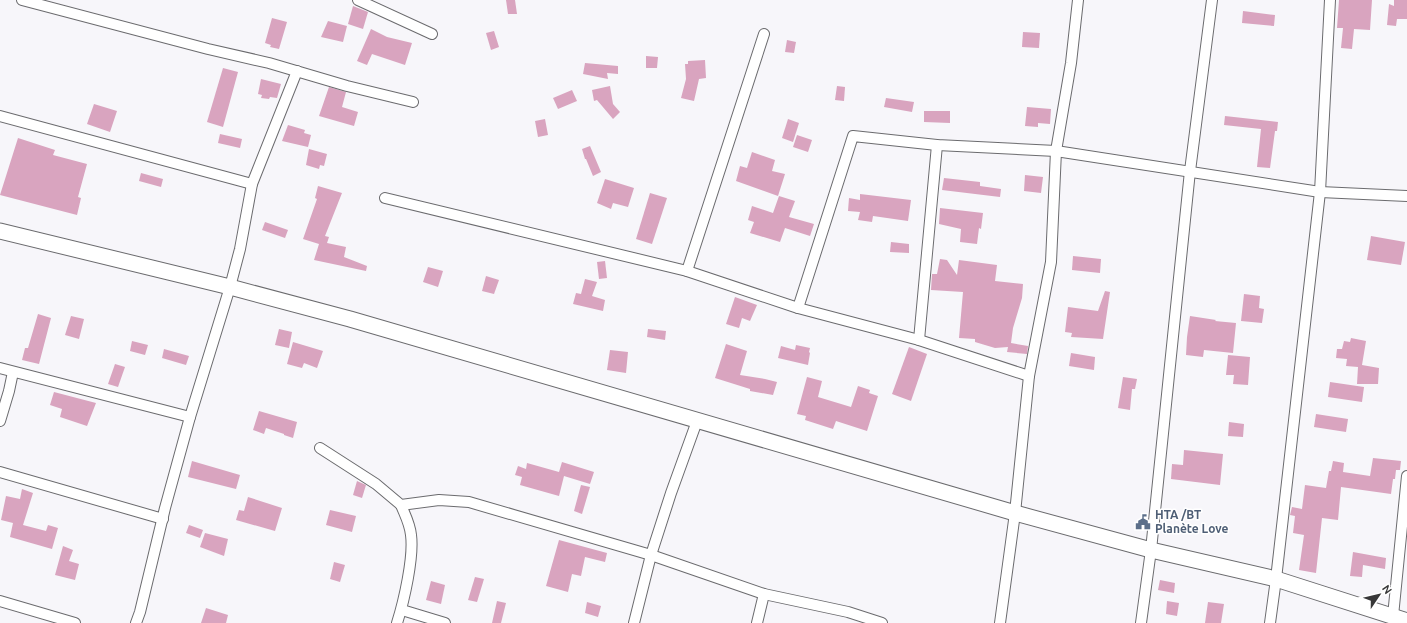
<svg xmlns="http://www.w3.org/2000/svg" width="1407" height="623" font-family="Ubuntu,sans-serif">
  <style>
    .building { fill: #d9a4bf }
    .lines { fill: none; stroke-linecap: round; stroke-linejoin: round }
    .street-casing { stroke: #6b6b6e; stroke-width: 12 }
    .secondary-casing { stroke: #6b6b6e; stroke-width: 17 }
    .street { stroke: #fff; stroke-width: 10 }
    .secondary { stroke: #fff; stroke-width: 15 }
    .labels { text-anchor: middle; stroke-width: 3; stroke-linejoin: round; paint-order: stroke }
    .service-label { font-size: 12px; font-weight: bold; fill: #4e5e75; stroke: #fff; text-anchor: start }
  </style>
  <rect width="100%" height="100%" fill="#f7f6fa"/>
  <!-- building -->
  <g class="building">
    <polygon points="506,0 515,0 517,14 508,14"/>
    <polygon points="1339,0 1372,0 1370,30 1354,29 1352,49 1341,48 1343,28 1337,28"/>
    <polygon points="1394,0 1407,0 1407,19 1397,19 1396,26 1387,25 1389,4 1394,6"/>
    <polygon points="353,6 368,12 363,29 348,24"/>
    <polygon points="1243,11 1275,15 1274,26 1242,23"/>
    <polygon points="272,18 287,22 279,49 270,47 271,45 265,43"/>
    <polygon points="328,21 347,26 343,42 321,37"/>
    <polygon points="371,29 387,37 412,43 405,65 372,54 367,65 357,61"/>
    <polygon points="494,31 499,47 491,50 486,33"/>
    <polygon points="1023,32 1040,33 1039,48 1022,47"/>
    <polygon points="787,40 796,42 794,53 785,52"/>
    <polygon points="646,56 658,57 657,68 646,68"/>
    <polygon points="705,60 706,78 699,79 694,101 681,98 686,79 685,64 688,64 688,61"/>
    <polygon points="585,63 618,66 618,74 607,73 608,79 583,74"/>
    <polygon points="223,68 238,72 223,127 207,122"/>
    <polygon points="261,79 281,84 277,98 270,97 269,99 261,98 262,95 258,94"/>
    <polygon points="610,86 613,104 620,112 613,119 597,100 594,101 592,90"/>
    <polygon points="837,86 845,87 844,101 835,100"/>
    <polygon points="329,87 346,92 342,107 358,112 354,126 319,116"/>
    <polygon points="572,90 577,101 558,109 553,98"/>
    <polygon points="886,98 914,102 912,112 884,107"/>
    <polygon points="94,104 117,111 110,132 87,124"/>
    <polygon points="1027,107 1051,109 1050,124 1038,123 1038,127 1025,126"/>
    <polygon points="924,111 950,111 950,123 924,122"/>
    <polygon points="1225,116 1278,122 1277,131 1275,131 1270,168 1257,167 1261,129 1224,125"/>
    <polygon points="545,119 548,135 538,137 535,121"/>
    <polygon points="788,119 799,123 793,142 782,138"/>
    <polygon points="288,125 305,130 304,133 311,135 308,147 282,141"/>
    <polygon points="220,134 242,139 240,148 218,143"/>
    <polygon points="797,135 812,140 808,152 793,147"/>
    <polygon points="18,138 55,150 53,155 87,164 78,197 81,198 77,215 0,195"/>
    <polygon points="590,146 601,172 593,176 586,159 585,159 582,149"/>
    <polygon points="309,149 327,154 324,166 320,165 319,169 306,165"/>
    <polygon points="752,152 775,160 772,171 785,174 778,196 736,181 740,166 747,168"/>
    <polygon points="141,173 163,179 161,187 139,181"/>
    <polygon points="1025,175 1043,177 1041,193 1024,191"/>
    <polygon points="944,178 980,182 980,186 1001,189 1000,197 942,190"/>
    <polygon points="605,179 634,188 628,207 613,203 611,209 597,203"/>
    <polygon points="318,186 342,193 325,236 329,237 327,243 346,247 344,257 367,266 366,271 314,260 319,244 303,239 317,199 315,198"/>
    <polygon points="650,193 667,198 652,244 636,239"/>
    <polygon points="860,194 911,200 908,221 873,216 872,222 858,220 860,212 848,211 849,198 860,200"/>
    <polygon points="779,196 795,201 789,217 814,224 810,236 785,228 780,242 750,233 754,222 748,220 752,206 773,213"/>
    <polygon points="940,208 983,213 981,229 979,228 977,244 960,242 961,229 939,224"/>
    <polygon points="265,222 288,230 285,238 262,230"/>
    <polygon points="1371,236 1405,242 1401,265 1367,260"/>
    <polygon points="891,242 909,244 909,253 890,252"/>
    <polygon points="1073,256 1101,259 1100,273 1072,270"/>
    <polygon points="940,259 947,260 957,275 959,260 997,265 995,281 1023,284 1022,298 1013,328 1011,343 1028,346 1027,354 1007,352 1008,347 995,348 975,342 975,339 959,338 963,292 931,290 932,274 937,274"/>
    <polygon points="605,261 607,278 599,279 597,262"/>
    <polygon points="428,267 443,271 438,287 423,282"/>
    <polygon points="486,276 499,280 494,294 482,291"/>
    <polygon points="585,279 597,282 592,296 605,300 603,311 573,304 576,293 581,294"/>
    <polygon points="1105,291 1110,292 1103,339 1071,337 1072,333 1065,332 1068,307 1098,311"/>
    <polygon points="1244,294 1260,296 1259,308 1264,309 1262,323 1241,321"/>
    <polygon points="735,297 757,305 750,321 742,318 739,328 726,324"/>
    <polygon points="38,314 51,318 39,364 22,360 25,348 28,348"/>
    <polygon points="71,316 84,319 79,339 65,335"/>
    <polygon points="1190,316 1216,320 1215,321 1236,323 1233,353 1204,350 1203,357 1186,355 1187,337"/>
    <polygon points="279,329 292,332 289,348 275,345"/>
    <polygon points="648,329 666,331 665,340 647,337"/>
    <polygon points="1351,338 1366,341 1362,365 1379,368 1378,384 1357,384 1358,367 1346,366 1347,359 1336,358 1337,349 1342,349 1344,341 1350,342"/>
    <polygon points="132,341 148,345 145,355 130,351"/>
    <polygon points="293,342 323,351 317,368 304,363 302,368 287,364"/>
    <polygon points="726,344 747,351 740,375 765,379 777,382 773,395 750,391 750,389 715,378"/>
    <polygon points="796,345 810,348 809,352 810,353 808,365 778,358 781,346 795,350"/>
    <polygon points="909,347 927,354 911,401 892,394"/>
    <polygon points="164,349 189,356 186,365 162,358"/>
    <polygon points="610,350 628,352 626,373 607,370"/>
    <polygon points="1071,353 1095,357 1094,370 1069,366"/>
    <polygon points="1228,355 1250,357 1248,385 1233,384 1234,375 1226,375"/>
    <polygon points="115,364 125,367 118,387 108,384"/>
    <polygon points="807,377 822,381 818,397 851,407 858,386 870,390 869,393 878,396 867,431 836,421 833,429 805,420 806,416 797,414"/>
    <polygon points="1123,377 1137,379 1135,389 1132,389 1130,410 1118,408"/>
    <polygon points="1330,382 1364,387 1362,402 1328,397"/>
    <polygon points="54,392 96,403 87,426 60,417 62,409 50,405"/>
    <polygon points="259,411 297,422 293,438 284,435 284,434 266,428 264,434 253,430"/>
    <polygon points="1316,414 1348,419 1346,432 1314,427"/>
    <polygon points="1229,422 1244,424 1243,437 1228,436"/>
    <polygon points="1184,450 1223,454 1220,485 1171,479 1172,464 1183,465"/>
    <polygon points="1373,458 1401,461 1400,470 1396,470 1395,479 1393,479 1391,494 1341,487 1338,520 1322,518 1316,573 1299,570 1304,535 1293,533 1295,516 1290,515 1292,507 1302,509 1305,485 1326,488 1329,471 1331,471 1333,461 1344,463 1343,472 1370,476"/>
    <polygon points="192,461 240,475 236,489 188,477"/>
    <polygon points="562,462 594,472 590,484 564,476 559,496 520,485 522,477 515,475 518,466 526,469 527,463 559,472"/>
    <polygon points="357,481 366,485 362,498 353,495"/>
    <polygon points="581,485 590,487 582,514 574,511"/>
    <polygon points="22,489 33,493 23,525 46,531 48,525 58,528 52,549 10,537 13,523 1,520 6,496 20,499"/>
    <polygon points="248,497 282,508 275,531 236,520 239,510 244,511"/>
    <polygon points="330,510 356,516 352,532 326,525"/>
    <polygon points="189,525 203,530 200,538 186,533"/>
    <polygon points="205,533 228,539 224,556 200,547"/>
    <polygon points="559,540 607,553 605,562 585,557 581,576 572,574 568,592 546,586"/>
    <polygon points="63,546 73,550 69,561 79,564 75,580 55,575"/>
    <polygon points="1353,552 1386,558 1385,569 1363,565 1362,577 1350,576"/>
    <polygon points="334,562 345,565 340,582 330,579"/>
    <polygon points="475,577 484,579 477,602 468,600"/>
    <polygon points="1160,580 1175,583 1174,593 1158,590"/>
    <polygon points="431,581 445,585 441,604 426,600"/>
    <polygon points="497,601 506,603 501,623 492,623"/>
    <polygon points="1167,601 1179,603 1177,616 1166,614"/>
    <polygon points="587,602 601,606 598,617 585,613"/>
    <polygon points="1208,602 1224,604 1221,623 1205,623"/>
    <polygon points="206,608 228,615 226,623 201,623"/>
  </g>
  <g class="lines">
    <!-- street casing -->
    <g class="street-casing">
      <g id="street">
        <polyline points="22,0 208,49 269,63 347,86 413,102"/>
        <polyline points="358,0 432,34"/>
        <polyline points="0,116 252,184"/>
        <polyline points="385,198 687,271 798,308 919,340 1029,376"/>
        <polyline points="687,271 764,34"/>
        <polyline points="798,308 853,136 937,145 1056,151 1320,192 1407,196"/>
        <polyline points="919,340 937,145"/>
        <polyline points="0,368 190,417"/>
        <polyline points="0,421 9,391 13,372"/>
        <polyline points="320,448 376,484 401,505 439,500 469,502 651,555 764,594 848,612 882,623"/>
        <polyline points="0,472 163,519"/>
        <polyline points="0,601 75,623"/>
        <polyline points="402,610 445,623"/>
        <polyline points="1393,616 1407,476"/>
        <polyline points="136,623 140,612 165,508 190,417 230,287 240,249 252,184 297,71"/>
        <path d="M397,623C404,601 414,557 411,535C410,524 405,515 401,505"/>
        <polyline points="634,623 651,555 671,493 697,421"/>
        <polyline points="757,623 764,594"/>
        <polyline points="1000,623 1015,513 1029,376 1051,262 1056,151 1071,63 1078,0"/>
        <polyline points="1141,623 1151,550 1190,171 1212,0"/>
        <polyline points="1270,623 1276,579 1320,192 1330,0"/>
      </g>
    </g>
    <!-- secondary casing -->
    <g class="secondary-casing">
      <polyline id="secondary" points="0,231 230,287 350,319 1015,513 1151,550 1276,579 1407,621"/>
    </g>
    <!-- street -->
    <use href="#street" class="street"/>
    <!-- secondary -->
    <use href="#secondary" class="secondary"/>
  </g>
  <!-- icons -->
  <defs>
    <g id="civic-bare" transform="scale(1.2)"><path d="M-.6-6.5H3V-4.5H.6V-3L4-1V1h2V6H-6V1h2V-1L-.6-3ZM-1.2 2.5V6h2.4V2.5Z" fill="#5c6f8a" stroke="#fff" stroke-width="2.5" paint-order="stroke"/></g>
  </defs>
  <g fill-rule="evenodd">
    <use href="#civic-bare" x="1143" y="522"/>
  </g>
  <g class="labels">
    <!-- service labels -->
    <g class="service-label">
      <text x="1155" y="519">HTA /BT<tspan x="1155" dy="14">Planète Love</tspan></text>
    </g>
  </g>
  <!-- north arrow -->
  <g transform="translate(1379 595) rotate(55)" stroke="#ffffff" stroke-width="3" paint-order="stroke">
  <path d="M0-3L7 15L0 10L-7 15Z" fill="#373738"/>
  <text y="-6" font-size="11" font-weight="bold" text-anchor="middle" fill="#373738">N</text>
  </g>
</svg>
